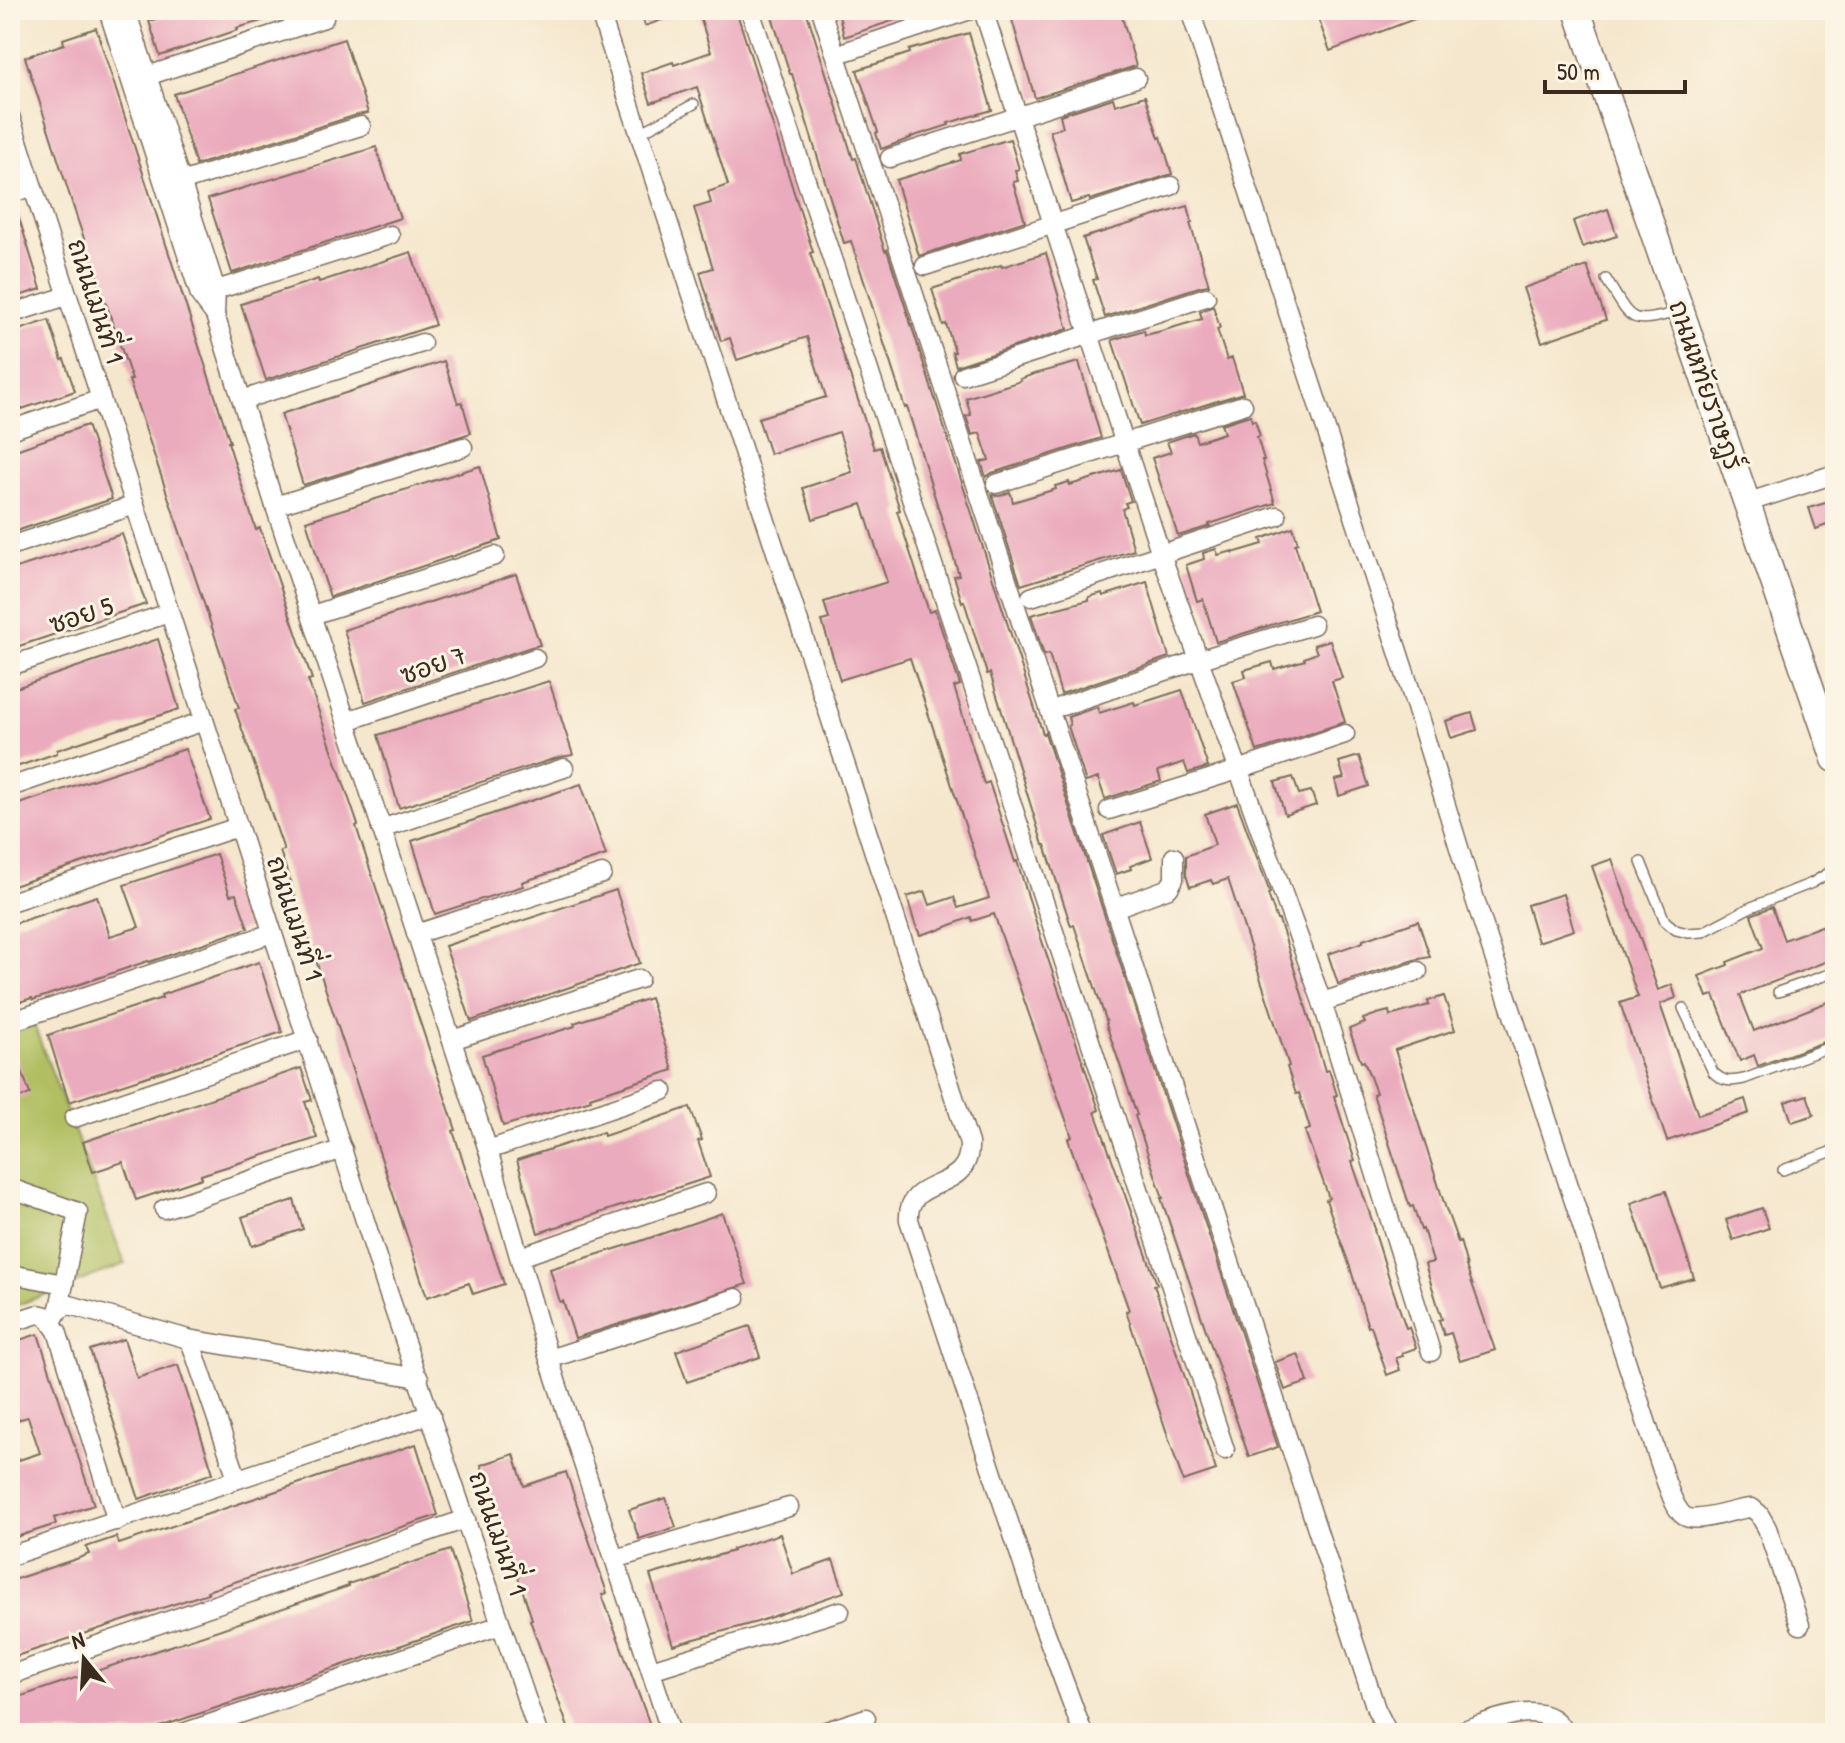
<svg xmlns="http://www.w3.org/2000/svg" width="1845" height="1743" font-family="'Patrick Hand','Playpen Sans Thai',sans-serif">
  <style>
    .green { fill: #b1bf62; stroke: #767440; stroke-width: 2 }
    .building { fill: #ebabbe }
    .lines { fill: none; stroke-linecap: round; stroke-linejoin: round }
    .service-casing { stroke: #7c6c5b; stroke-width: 12 }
    .minor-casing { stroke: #7c6c5b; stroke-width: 21 }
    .secondary-casing { stroke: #7c6c5b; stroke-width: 29 }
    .service { stroke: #fff; stroke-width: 9 }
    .minor { stroke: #fff; stroke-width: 18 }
    .secondary { stroke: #fff; stroke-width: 26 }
    .labels { text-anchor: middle; stroke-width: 6; stroke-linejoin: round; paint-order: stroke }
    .street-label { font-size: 26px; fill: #3b2a1e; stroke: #fcf5e5 }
  </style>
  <rect width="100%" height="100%" fill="#fcf5e5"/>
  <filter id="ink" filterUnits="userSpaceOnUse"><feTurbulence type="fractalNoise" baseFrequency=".0125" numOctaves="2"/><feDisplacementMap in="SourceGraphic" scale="16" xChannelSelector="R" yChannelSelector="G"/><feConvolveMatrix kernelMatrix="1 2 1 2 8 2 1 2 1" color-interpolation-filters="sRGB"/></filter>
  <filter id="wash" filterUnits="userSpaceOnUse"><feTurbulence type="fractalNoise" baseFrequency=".006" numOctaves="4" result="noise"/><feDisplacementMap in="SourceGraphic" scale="32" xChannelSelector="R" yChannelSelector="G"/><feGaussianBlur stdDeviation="1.8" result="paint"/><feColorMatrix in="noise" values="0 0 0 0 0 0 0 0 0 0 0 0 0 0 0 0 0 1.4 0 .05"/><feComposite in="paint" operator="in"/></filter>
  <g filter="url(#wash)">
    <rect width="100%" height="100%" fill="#f5e7cd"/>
    <!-- green -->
    <polygon class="green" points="29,1012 125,1264 10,1308 10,1019"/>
    <g id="blocks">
      <!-- building -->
      <g class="building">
        <polygon points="183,10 285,10 286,14 237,28 238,30 160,56 149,21"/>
        <polygon points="640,10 684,10 684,12 645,26"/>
        <polygon points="698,10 736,10 813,252 810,253 874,449 880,447 900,510 897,511 929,612 935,610 960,685 954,687 984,784 989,782 1015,862 1017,861 1041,938 1099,1110 1095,1112 1157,1284 1154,1285 1216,1470 1183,1481 1126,1311 1129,1310 1068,1139 1072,1137 994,914 972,921 971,917 936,931 936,930 920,935 914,921 907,897 925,891 930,905 954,897 958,908 989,898 910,658 840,680 822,621 829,619 824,602 887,582 862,504 813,519 803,488 852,472 839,432 770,454 758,418 826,397 807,337 737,360 730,338 721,341 700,272 713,268 694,208 711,203 708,192 728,185 697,87 651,103 641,73 673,62 674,65 711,52"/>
        <polygon points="770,10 806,10 845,133 853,159 856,158 885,251 887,250 1043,734 1045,733 1278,1447 1249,1457 1161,1198 1163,1198 1135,1116 1137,1115 1106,1024 1107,1023 1074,925 1071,926 1045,845 1043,845 990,673 987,674 964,601 962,602 954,576 959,575 907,407 905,408 851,241 844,243 792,74 790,74"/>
        <polygon points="838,10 913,10 913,14 844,37"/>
        <polygon points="1030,10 1120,10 1136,66 1035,98 1012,20 1031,14"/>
        <polygon points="1315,10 1432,10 1433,12 1330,51"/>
        <polygon points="96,28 230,442 228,442 256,530 260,528 312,679 308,680 358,825 356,826 406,980 456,1130 453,1131 504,1284 473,1294 469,1283 427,1297 280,851 284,850 235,709 239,708 129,380 132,380 78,221 25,57 64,44 63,39"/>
        <polygon points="969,33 992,110 948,123 949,125 911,137 911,138 881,149 876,133 878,132 857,70 910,53 909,50"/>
        <polygon points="344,39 368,113 357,115 196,165 174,94"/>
        <polygon points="1145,96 1159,138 1161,137 1172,174 1090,200 1089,198 1071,203 1050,131 1063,127 1060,115 1113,98 1115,105"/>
        <polygon points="1010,139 1019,169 1015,170 1018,181 1013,182 1025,221 919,256 896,180 961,160 960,154"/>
        <polygon points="376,147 400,218 232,273 208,199"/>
        <polygon points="15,205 41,289 10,299 10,206"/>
        <polygon points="1188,206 1192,222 1190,223 1209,285 1202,286 1105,317 1093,280 1097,279 1083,238"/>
        <polygon points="1608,209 1617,236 1582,247 1573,221"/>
        <polygon points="411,252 435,325 266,380 241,304 318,279 319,282"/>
        <polygon points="1046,253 1068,329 956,366 952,352 955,352 946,324 943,325 932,289 969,277 969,275 1001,265 1002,267"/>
        <polygon points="1587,266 1606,320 1542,342 1523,288"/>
        <polygon points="1213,306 1220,328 1217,329 1227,360 1232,358 1243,393 1140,425 1112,340 1144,330 1145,335 1158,332 1202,319 1200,312"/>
        <polygon points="49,320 62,360 64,359 75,391 10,413 10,333"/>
        <polygon points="444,361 458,403 462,402 471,433 303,485 281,414"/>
        <polygon points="1079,362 1101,438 992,473 986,477 981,462 989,460 980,433 972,435 966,416 971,415 966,398 1021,381 1020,379 1034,374"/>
        <polygon points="1250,415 1252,421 1255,420 1260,436 1257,437 1264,460 1262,460 1275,503 1209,524 1210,526 1178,536 1152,458 1171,452 1167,442 1194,433 1197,442 1224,433 1221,424"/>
        <polygon points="87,425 112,499 10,533 10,452"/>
        <polygon points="480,466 501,540 330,597 306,521"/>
        <polygon points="1121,470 1131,501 1125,503 1127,507 1122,509 1134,550 1021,585 992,495 999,496 1010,492 1013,502 1056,489 1055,486 1069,482 1070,485"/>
        <polygon points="1835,500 1835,522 1816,529 1809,508"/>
        <polygon points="1293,527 1298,543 1295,544 1316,611 1216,642 1203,599 1197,601 1186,565 1204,559 1203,553 1216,549 1218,555 1233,551 1233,553 1263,544 1261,539"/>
        <polygon points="122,534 146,604 10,649 10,570"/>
        <polygon points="516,574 540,645 531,647 365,702 344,630"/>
        <polygon points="1147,582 1169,657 1061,694 1049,654 1044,655 1031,615 1089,600 1089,597 1102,593 1103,596"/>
        <polygon points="158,639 179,709 57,750 57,753 10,769 10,690"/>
        <polygon points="1330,640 1342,678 1332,681 1345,722 1257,751 1233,681 1246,677 1244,670 1272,662 1274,669 1305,660 1304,658 1317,653 1314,645"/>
        <polygon points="549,681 573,755 560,757 399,808 378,735"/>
        <polygon points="1182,690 1208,767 1188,773 1184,762 1158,771 1161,781 1105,799 1098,778 1086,782 1068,726 1070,725 1068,717 1097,707 1099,713 1134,702 1135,705"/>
        <polygon points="1472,713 1477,730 1451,738 1446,721"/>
        <polygon points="185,749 210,819 10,887 10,807"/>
        <polygon points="1359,756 1369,786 1339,796 1335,780 1344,778 1339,762"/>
        <polygon points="1293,777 1299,794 1311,791 1316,805 1285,815 1275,782"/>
        <polygon points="581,784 606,855 522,882 523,886 435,914 412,841"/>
        <polygon points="1237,803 1270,893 1268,894 1277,920 1279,920 1284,935 1325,1071 1329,1070 1337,1095 1334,1096 1355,1161 1352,1162 1375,1229 1374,1230 1391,1284 1406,1328 1409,1327 1416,1348 1402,1353 1403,1356 1396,1358 1400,1370 1387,1375 1371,1326 1368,1327 1350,1267 1326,1200 1329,1198 1305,1131 1310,1129 1299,1093 1296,1094 1287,1067 1289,1066 1228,879 1213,884 1211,880 1190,887 1186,875 1186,856 1215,845 1205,814"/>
        <polygon points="1140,822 1152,858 1130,866 1131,869 1116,874 1103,835"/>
        <polygon points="216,854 230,895 236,894 248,928 149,962 148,961 33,1000 32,998 10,1005 10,925 97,896 110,936 139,927 124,885"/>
        <polygon points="1612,859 1658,990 1672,985 1676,998 1660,1004 1698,1115 1745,1099 1749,1113 1667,1141 1620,1003 1638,997 1592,866"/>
        <polygon points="616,890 640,963 471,1021 445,946"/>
        <polygon points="1563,894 1574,930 1538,942 1527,905"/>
        <polygon points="1772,907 1784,940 1835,921 1835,958 1740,995 1754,1031 1835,999 1835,1038 1758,1066 1754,1055 1740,1061 1714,995 1707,997 1699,976 1728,965 1727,962 1763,948 1751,915"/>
        <polygon points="1418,921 1430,957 1414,960 1338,984 1328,954 1363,942 1363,940"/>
        <polygon points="259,962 282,1032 69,1102 48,1035 162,998 161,995"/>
        <polygon points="1444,996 1455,1030 1395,1050 1445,1206 1458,1242 1460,1241 1467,1266 1466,1266 1495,1350 1460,1361 1451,1333 1444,1335 1439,1320 1442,1319 1425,1264 1433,1262 1423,1229 1421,1230 1413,1206 1410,1207 1373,1094 1376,1093 1364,1061 1361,1062 1349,1029 1365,1023 1363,1019 1377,1014 1389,1011 1390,1016 1429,1005 1428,1001"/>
        <polygon points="650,998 673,1070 590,1097 591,1100 503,1126 482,1055 575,1026 574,1023"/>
        <polygon points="10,1043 12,1043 30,1094 10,1102"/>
        <polygon points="301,1068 312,1100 305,1102 317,1138 201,1175 202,1178 136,1200 123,1162 93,1172 83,1142"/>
        <polygon points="1807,1095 1814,1115 1792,1122 1785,1102"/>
        <polygon points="690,1107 702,1140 698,1141 710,1177 538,1233 517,1160 603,1132 604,1136"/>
        <polygon points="1666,1191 1694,1278 1660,1288 1631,1203"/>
        <polygon points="294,1200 303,1229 252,1246 242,1217"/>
        <polygon points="1762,1208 1769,1228 1733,1240 1726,1220"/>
        <polygon points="722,1213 747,1284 575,1338 563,1301 560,1302 550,1269 638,1242"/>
        <polygon points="750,1326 760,1357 687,1382 676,1351"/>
        <polygon points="38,1334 94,1505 54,1518 56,1524 10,1539 10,1463 40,1453 28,1417 10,1422 10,1389 18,1387 10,1363 10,1343"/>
        <polygon points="124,1339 137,1378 178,1365 213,1473 139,1499 90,1350"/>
        <polygon points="1298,1354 1308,1382 1285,1390 1275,1362"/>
        <polygon points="416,1444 438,1515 207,1591 208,1593 10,1658 10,1581 79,1558 89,1554 86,1547 116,1537 119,1544"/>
        <polygon points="514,1454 524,1486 566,1472 607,1593 602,1595 653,1733 615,1733 614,1728 600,1733 570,1733 530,1620 532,1619 481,1465"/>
        <polygon points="666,1498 676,1527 639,1539 629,1510"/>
        <polygon points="780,1534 793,1574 833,1560 844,1592 757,1622 673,1645 650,1575 733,1551 732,1549"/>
        <polygon points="450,1550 473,1621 142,1733 10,1733 10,1700 349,1586 348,1584"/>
      </g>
    </g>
  </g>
  <g filter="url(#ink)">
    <use href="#blocks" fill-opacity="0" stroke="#7c6c5b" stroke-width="2"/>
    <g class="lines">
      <!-- service casing -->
      <g class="service-casing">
        <g id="service">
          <polyline points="640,133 694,104"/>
          <path d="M1606,279C1632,320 1627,326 1677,312"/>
          <polyline points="1641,862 1665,921 1676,930 1688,933 1703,932 1749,908 1812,883 1835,869"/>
          <polyline points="1778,992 1835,972"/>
          <path d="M1683,1008L1713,1072C1723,1082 1729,1082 1744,1079L1835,1045"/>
          <polyline points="1783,1170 1830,1152 1835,1149"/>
        </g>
      </g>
      <!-- minor casing -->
      <g class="minor-casing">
        <g id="minor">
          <polyline points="108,10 200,295 215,315 275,506 488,1150 549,1359 671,1733"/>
          <polyline points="126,10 216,290 215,315"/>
          <path d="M599,10L969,1143C971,1196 906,1173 909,1220L1042,1622L1083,1733"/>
          <polyline points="750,10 1225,1450"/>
          <polyline points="821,10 1376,1709 1388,1733"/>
          <polyline points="983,10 1161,554 1322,1002 1431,1352"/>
          <path d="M1190,10L1415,704L1471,887L1666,1482C1670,1492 1675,1509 1684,1516C1698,1525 1735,1508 1752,1508L1759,1514L1767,1528L1800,1625"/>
          <polyline points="847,51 970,10"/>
          <polyline points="138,79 324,18"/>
          <polyline points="10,116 387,1289 538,1733"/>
          <polyline points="890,158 1136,78"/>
          <polyline points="171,185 361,126"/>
          <polyline points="10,194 32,186"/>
          <polyline points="925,266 1171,186"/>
          <polyline points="207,293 390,235"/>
          <polyline points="10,314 67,296"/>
          <polyline points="963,375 1206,297"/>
          <polyline points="242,400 422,343"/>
          <polyline points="10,430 101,399"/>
          <polyline points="996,484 1243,405"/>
          <polyline points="1746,503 1835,474"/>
          <polyline points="275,506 463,447"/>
          <polyline points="10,546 135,505"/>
          <polyline points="1031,597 1277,516"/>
          <polyline points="312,615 495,556"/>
          <polyline points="10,666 169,613"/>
          <polyline points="1062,706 1198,660 1313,625"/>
          <polyline points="347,721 535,658"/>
          <polyline points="10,787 204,721"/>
          <polyline points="1109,810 1238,770 1345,734"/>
          <polyline points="381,829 564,768"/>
          <polyline points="10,902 238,827"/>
          <polyline points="1115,908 1169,888 1174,879 1174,857"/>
          <polyline points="416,934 602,874"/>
          <polyline points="1322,1002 1418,971"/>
          <polyline points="10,1022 272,933"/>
          <polyline points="452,1040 639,979"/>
          <polyline points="74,1118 308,1039"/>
          <polyline points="488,1150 663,1091"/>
          <polyline points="10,1188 78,1212 59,1309"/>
          <polyline points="164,1209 343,1149"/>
          <polyline points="520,1257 706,1193"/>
          <polyline points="10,1274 64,1284"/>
          <polyline points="52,1322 59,1309 70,1305 188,1339 192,1346 237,1478"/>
          <polyline points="10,1323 38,1314 46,1316 57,1331 117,1521"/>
          <polyline points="188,1339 419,1378"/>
          <polyline points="549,1359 736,1298"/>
          <polyline points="10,1556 431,1414"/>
          <polyline points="615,1559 789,1507"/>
          <polyline points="651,1670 840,1611"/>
          <polyline points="10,1675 466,1519"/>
          <polyline points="183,1733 501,1625"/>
          <polyline points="820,1733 866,1718"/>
          <path d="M1455,1733C1485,1724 1547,1693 1564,1733"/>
        </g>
      </g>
      <!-- secondary casing -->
      <g class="secondary-casing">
        <polyline id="secondary" points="1577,10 1835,759"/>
      </g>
      <!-- service -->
      <use href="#service" class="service"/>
      <!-- minor -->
      <use href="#minor" class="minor"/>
      <!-- secondary -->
      <use href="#secondary" class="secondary"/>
    </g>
  </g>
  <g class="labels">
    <!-- street labels -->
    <g class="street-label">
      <text transform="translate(96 301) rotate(72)" y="9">ถนนเมนที่ 1</text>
      <text transform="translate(1706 385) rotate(71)" y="9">ถนนหทัยราษฎร์</text>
      <text transform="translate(81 615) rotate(-18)" y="9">ซอย 5</text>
      <text transform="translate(433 665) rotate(-19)" y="9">ซอย 7</text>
      <text transform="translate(295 918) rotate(72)" y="9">ถนนเมนที่ 1</text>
      <text transform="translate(498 1533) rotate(71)" y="9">ถนนเมนที่ 1</text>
    </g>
  </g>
  <!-- margin -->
  <rect width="1845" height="1743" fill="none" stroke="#fcf5e5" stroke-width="40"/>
  <!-- north arrow -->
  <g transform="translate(84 1659) rotate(342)" stroke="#fcf5e5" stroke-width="6" paint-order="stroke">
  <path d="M0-6L14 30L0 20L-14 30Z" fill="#3b2a1e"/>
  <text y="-12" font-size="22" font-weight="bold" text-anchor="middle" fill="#3b2a1e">N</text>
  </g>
  <!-- scale -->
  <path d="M1545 80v12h140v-12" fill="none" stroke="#3b2a1e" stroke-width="4"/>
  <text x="1557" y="80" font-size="24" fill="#3b2a1e" stroke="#fcf5e5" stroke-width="6" paint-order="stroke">50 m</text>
</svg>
